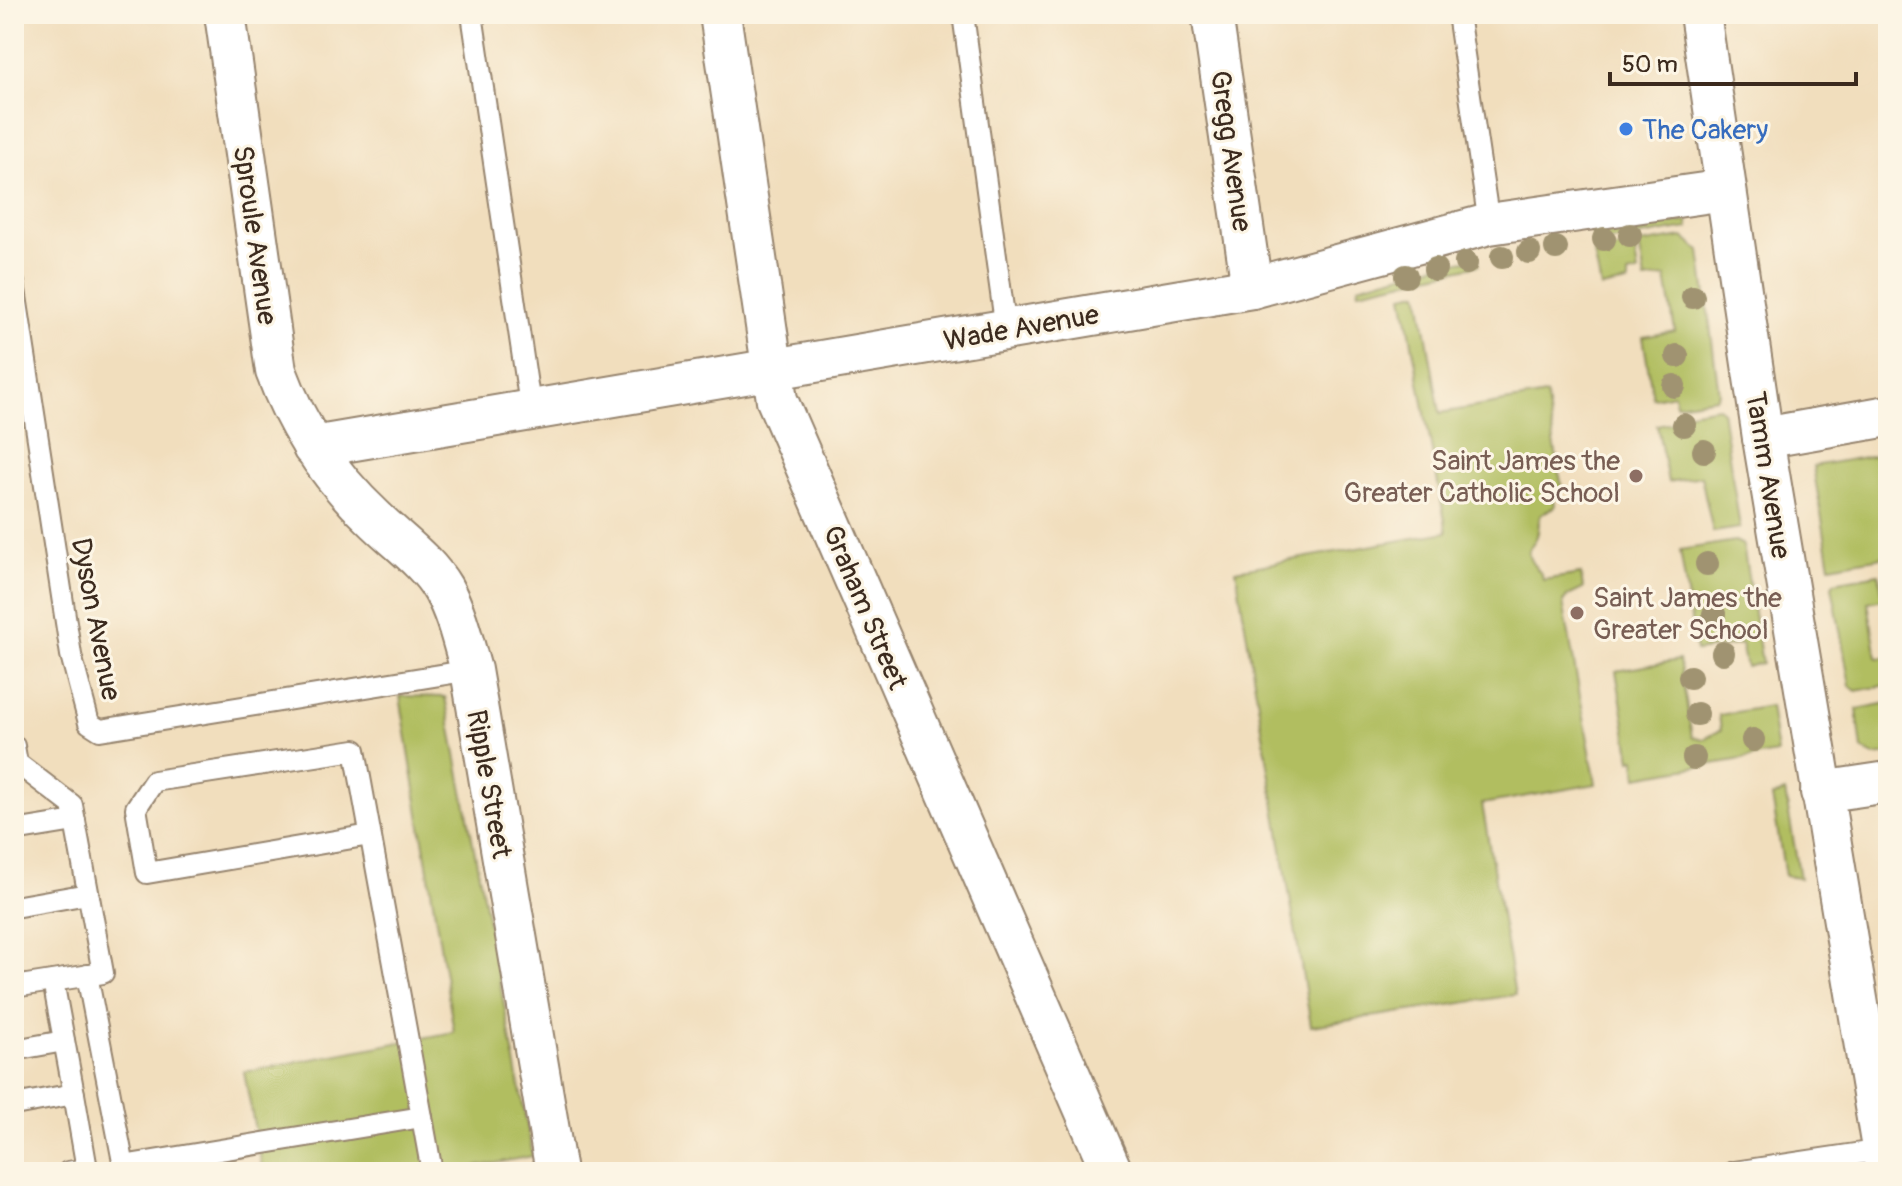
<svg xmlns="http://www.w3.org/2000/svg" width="1902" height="1186" font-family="Pangolin,sans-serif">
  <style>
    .green { fill: #b1be61; stroke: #767440; stroke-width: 2 }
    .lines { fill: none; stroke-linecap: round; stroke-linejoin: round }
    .lane-casing { stroke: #96846e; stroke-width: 24 }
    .street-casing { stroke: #96846e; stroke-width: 44 }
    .lane { stroke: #fff; stroke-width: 20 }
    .street { stroke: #fff; stroke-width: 40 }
    .tree { fill: #a09371 }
    .shop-dot { fill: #3f7fe0; stroke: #fcf5e5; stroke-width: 3 }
    .education-dot { fill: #8d6e63; stroke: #fcf5e5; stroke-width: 3 }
    .labels { text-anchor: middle; stroke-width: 6; stroke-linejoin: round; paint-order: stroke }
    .shop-label { font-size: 28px; fill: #366cbe; stroke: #fcf5e5; text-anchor: start }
    .street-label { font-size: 28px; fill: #3b2a1e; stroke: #fcf5e5 }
    .education-label { font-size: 28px; fill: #785e54; stroke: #fcf5e5; text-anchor: end }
  </style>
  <rect width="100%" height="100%" fill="#fcf5e5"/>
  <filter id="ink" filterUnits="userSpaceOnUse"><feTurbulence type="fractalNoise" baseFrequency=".0125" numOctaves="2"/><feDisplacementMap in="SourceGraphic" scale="16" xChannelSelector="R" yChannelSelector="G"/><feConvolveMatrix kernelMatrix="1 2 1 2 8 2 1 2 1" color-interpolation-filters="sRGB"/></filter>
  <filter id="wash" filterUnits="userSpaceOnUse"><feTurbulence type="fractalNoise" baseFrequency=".006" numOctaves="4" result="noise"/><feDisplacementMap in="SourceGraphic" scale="32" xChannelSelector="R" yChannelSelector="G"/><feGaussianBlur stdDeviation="1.8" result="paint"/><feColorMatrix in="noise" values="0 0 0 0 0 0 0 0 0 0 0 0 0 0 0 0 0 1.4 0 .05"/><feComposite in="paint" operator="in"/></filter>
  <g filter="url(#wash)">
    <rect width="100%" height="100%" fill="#f1debd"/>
    <!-- green -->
    <g class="green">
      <polygon points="1688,221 1689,228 1599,243 1597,236"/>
      <polygon points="1683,237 1700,251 1719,393 1716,398 1676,404 1674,394 1653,398 1643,337 1675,331 1666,277 1645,280 1639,244"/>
      <polygon points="1634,246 1638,273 1628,275 1628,283 1601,288 1594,253"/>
      <polygon points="1478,258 1479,265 1359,291 1358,286 1436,265"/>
      <path d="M1419,292L1440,413L1546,395L1562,488L1553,489L1555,507C1532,516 1542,520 1537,536C1534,545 1525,548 1530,559C1534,569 1542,570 1543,580L1581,574L1583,589L1568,596L1563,602L1596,784L1482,804L1515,995L1311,1026L1236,570L1447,532L1403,295Z"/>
      <polygon points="1718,407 1722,410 1740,528 1713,532 1701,476 1668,482 1657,425 1678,421 1678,414"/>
      <polygon points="1888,453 1888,556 1830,566 1813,466"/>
      <polygon points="1735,541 1743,545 1762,663 1746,667 1741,644 1696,651 1680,550"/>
      <polygon points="1879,574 1883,599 1868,602 1877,658 1888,657 1888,685 1856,691 1850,686 1832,586 1834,582"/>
      <polygon points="1679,660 1692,737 1704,739 1721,730 1719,715 1770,706 1777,753 1637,777 1635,759 1631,760 1616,671"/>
      <polygon points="400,696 445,697 533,1156 448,1172 263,1172 244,1072 454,1032"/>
      <polygon points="1888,703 1888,754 1875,756 1862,749 1857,709"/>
      <polygon points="1785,792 1800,878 1785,876 1772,797"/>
    </g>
  </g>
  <g filter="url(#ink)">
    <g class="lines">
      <!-- lane casing -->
      <g class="lane-casing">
        <g id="lane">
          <polyline points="472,14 531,412"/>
          <polyline points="963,14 1006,330"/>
          <polyline points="1458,14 1489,224"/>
          <polyline points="14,283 71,655 89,723 100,730 471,670"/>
          <polyline points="14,746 17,763 72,805 103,973 14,987"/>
          <polyline points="14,831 75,821"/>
          <polyline points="370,835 147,873 136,808 154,781 355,750 432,1172"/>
          <polyline points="14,907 88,894"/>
          <polyline points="87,975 125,1172"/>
          <polyline points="53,981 74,1094"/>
          <polyline points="14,1050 64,1041"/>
          <polyline points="14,1105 74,1094 87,1169 68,1172"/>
          <polyline points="123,1166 422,1117"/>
          <polyline points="1734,1172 1882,1150"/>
        </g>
      </g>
      <!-- street casing -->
      <g class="street-casing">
        <g id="street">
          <path d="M225,14L276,371C297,428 330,477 374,518C397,541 426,560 443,589C457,614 463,642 471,670L556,1172"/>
          <polyline points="720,14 777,400 1112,1172"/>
          <polyline points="1212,14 1252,288"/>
          <polyline points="1700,14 1763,438 1886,1172"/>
          <polyline points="1763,438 1888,416"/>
          <polyline points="313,447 1252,288 1489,224 1725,190"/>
          <polyline points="1821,792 1888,782"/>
        </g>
      </g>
      <!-- lane -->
      <use href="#lane" class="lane"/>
      <!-- street -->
      <use href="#street" class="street"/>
    </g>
    <!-- trees -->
    <g class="tree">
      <circle cx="1630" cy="235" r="12"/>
      <circle cx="1604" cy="239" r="12"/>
      <circle cx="1556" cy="248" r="12"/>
      <circle cx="1529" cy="252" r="12"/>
      <circle cx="1502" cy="257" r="12"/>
      <circle cx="1466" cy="263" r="12"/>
      <circle cx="1435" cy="269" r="12"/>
      <circle cx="1406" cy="276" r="12"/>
      <circle cx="1693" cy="297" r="12"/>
      <circle cx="1677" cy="356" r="12"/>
      <circle cx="1674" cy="386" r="12"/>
      <circle cx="1684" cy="425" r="12"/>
      <circle cx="1704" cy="451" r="12"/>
      <circle cx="1707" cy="564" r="12"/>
      <circle cx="1714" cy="614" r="12"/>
      <circle cx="1723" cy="653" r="12"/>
      <circle cx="1690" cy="677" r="12"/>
      <circle cx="1697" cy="714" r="12"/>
      <circle cx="1753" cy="740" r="12"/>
      <circle cx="1694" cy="758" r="12"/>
    </g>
  </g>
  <!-- markers -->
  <circle class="shop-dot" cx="1626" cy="129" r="8"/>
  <g class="education-dot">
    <circle cx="1636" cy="476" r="8"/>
    <circle cx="1577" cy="613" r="8"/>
  </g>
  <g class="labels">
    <!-- shop labels -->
    <g class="shop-label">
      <text x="1642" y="139">The Cakery</text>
    </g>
    <!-- street labels -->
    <g class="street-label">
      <text transform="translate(1232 151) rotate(82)" y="10">Gregg Avenue</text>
      <text transform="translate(256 235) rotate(82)" y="10">Sproule Avenue</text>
      <text transform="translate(1021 327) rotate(-10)" y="10">Wade Avenue</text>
      <text transform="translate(1769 475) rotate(81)" y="10">Tamm Avenue</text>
      <text transform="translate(866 607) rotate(67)" y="10">Graham Street</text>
      <text transform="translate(97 619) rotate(79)" y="10">Dyson Avenue</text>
      <text transform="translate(490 784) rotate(80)" y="10">Ripple Street</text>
    </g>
    <!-- education labels -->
    <g class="education-label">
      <text x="1620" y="470">Saint James the<tspan x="1620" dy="32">Greater Catholic School</tspan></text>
      <text x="1593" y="607" text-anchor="start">Saint James the<tspan x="1593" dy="32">Greater School</tspan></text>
    </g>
  </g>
  <!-- margin -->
  <rect width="1902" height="1186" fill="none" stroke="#fcf5e5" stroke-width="48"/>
  <!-- scale -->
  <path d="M1610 72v12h246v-12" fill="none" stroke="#3b2a1e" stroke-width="4"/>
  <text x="1622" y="72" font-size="24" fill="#3b2a1e" stroke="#fcf5e5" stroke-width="6" paint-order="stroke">50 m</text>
</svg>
